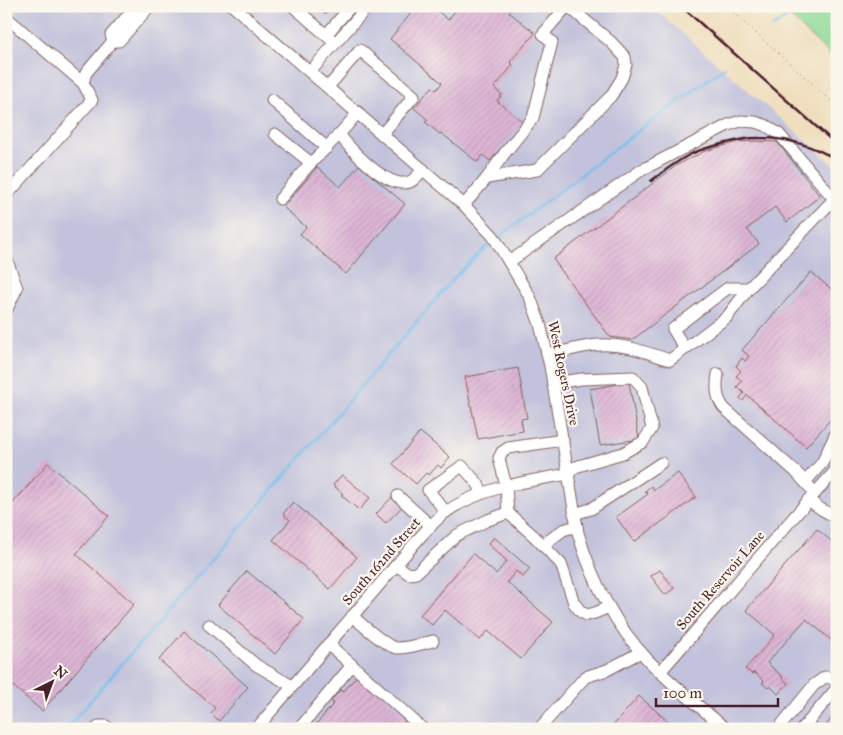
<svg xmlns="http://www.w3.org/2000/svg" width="843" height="735" font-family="'IM FELL Great Primer',serif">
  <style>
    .industrial { fill: #c2c2dc }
    .park { fill: #8eda96; stroke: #6c7c60 }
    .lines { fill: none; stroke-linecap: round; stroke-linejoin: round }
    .stream { stroke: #73bdec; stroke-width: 2.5 }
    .building { fill: url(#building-hatch) }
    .minor-casing { stroke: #84625e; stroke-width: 13 }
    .path { stroke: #84625e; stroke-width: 1; stroke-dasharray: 1 4; stroke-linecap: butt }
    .minor { stroke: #fff; stroke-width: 11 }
    .rail { stroke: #4a1f2b; stroke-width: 2.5 }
    .labels { text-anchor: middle; stroke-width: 4.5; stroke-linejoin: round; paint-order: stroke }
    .street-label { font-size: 14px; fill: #4a1f2b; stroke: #fbf7ec }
  </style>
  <defs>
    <pattern id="building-hatch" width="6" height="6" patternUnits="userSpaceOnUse" patternTransform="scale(1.25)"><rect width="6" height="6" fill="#ddb5d6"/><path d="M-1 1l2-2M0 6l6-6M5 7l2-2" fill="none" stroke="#bf9bb8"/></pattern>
  </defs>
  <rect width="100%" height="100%" fill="#fbf7ec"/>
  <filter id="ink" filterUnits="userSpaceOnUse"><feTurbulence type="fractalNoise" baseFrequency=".02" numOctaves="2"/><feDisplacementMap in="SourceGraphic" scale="10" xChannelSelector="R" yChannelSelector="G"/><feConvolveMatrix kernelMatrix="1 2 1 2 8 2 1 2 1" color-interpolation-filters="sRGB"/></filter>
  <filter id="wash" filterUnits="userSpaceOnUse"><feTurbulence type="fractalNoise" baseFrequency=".0096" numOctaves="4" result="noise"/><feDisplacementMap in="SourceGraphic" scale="20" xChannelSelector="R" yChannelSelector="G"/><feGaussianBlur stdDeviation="1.12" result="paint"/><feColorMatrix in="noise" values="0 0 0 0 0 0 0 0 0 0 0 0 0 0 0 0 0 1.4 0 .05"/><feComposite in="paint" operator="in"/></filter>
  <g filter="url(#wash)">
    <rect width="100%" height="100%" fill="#f0debe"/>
    <!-- industrial -->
    <polygon class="industrial" points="6,6 651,6 837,168 837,729 6,729"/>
    <!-- park -->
    <polygon class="park" points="779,6 837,6 837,61"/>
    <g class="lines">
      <!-- stream -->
      <g class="stream">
        <polyline points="772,28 798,9 809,6"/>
        <polyline points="498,238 641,129 725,67"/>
        <polyline points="66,729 263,501 455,277 487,246 493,242"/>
      </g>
    </g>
    <g id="blocks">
      <!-- building -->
      <g class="building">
        <polygon points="316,6 332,6 325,14"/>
        <polygon points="417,6 432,6 448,20 459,6 514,6 509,12 535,33 510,62 513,65 494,88 502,95 497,101 523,122 490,161 483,155 477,162 441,133 440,134 425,122 428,120 414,108 432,87 436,90 442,83 390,39"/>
        <polygon points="755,141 777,142 820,196 787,222 775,207 747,229 759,244 632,340 610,337 553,259 677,165 705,151 738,142"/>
        <polygon points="359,165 405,204 346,274 300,234 306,227 283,207 317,167 340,187"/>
        <polygon points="811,272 837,294 837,412 806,447 747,395 743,401 740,398 744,393 737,387 742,381 736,376 741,371 736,366 742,358 745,361 749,356 742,350"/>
        <polygon points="518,368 527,418 521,419 523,431 478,439 465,377"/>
        <polygon points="629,382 639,439 600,445 590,389"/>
        <polygon points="420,432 450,457 441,468 438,465 429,475 426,473 416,484 393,464"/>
        <polygon points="48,463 109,516 76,554 134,604 42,711 6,680 6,511"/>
        <polygon points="678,473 696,497 634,542 616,517 648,494 645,491 651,486 654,490"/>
        <polygon points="342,475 370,498 359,510 341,495 343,494 333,485"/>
        <polygon points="393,496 403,506 386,523 376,514"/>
        <polygon points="293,502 357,557 330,589 273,540 290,520 283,514"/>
        <polygon points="817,529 837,546 837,645 806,619 767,663 783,677 782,678 788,683 778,694 770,686 768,688 762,683 764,681 754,672 752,674 745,669 775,635 746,610"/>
        <polygon points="494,537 530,569 523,577 516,571 507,582 553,622 521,659 488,631 480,640 445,610 432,625 420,615 473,554 496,574 507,561 488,544"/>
        <polygon points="660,570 674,588 665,595 651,576"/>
        <polygon points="247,571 304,619 275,654 218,605"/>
        <polygon points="184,631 248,687 219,721 211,713 215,708 159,660"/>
        <polygon points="358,675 408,717 401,726 404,729 312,729 334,703 331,701 341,689 343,692"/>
        <polygon points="639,696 677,729 610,729"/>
        <polygon points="835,714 837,715 837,729 823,729"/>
      </g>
    </g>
  </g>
  <g filter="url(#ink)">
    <use href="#blocks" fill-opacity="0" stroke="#84625e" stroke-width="1"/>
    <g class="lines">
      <!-- minor casing -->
      <g class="minor-casing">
        <g id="minor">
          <path d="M233,6L464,205L493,236L498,244L530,297L540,324L550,366L578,533C592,580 614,624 648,660C672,685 699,706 726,729"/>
          <polyline points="293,6 335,43"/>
          <polyline points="6,17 83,83"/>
          <polyline points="326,35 351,6"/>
          <polyline points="113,41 111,35 136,6"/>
          <polyline points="310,72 368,6"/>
          <polyline points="328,87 360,50 414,96 382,134"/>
          <polyline points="272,100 327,148"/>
          <polyline points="275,134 311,163"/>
          <path d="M339,134C350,149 384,185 405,183C413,183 418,175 423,169"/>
          <polyline points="487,178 537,170 611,96 622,78 626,65 625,57 611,42 568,6"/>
          <polyline points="6,196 92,100 83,83 86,73 113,41 119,41 150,6"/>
          <path d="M280,199C291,187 300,174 312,162C328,146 344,131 358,112"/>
          <polyline points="464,205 487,178 504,154 533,118 552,42 543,34 567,6"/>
          <polyline points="6,258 17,288 6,311"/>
          <path d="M509,262L640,171L728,125L741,121L755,122L765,125L773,130L779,134L834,199L749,288L727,317L670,360C647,353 624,343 598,345C581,346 564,352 548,355"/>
          <polyline points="685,349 673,329 728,288 749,288"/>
          <path d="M718,374C716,387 716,398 724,408L796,472L815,493"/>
          <polyline points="805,482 822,463 837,431"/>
          <polyline points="398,496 431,526"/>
          <polyline points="808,500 821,509 837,518"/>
          <polyline points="446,512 428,490 462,466 478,484 482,493"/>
          <polyline points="508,513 506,486 499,458 502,452 508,448 563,440"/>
          <polyline points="574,514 591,509 661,463"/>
          <polyline points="543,545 563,530 577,526"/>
          <polyline points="396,565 409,574 416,573 457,535 488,520 508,513 535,537 561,564 574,603 581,612 587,615 595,613 609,607"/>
          <path d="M352,616C362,624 386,647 397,648C409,648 421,644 433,641"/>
          <polyline points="209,625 256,665 292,686"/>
          <polyline points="352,665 423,729"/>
          <path d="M660,672C719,605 776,535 837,469"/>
          <polyline points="6,727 9,729"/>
          <polyline points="96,729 100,726 106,726 109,729"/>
          <path d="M256,729L421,536C428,528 435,521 443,514C480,487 525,482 568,474L575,467L623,453L643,442L652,428L642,387L633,377L582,379L553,383"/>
          <polyline points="299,729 352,665 328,644"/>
          <polyline points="539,729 585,677 607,670 641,652"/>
          <polyline points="778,729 814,685 825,677 835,679 837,681"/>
          <polyline points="802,729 837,688"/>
        </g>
      </g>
      <!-- path -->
      <polyline class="path" points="726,6 837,106"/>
      <!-- minor -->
      <use href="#minor" class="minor"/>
      <!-- rail -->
      <g class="rail">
        <polyline points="681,6 837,145"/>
        <path d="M651,181C664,171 676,162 689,155C700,149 711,147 722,144C734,141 748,137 760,138C787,138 814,146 837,160"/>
      </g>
    </g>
  </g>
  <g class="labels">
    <!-- street labels -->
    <g class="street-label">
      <text transform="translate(564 373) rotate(78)" y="5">West Rogers Drive</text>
      <text transform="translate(381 561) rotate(-49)" y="5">South 162nd Street</text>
      <text transform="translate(720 580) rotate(-49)" y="5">South Reservoir Lane</text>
    </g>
  </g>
  <!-- margin -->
  <rect width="843" height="735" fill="none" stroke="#fbf7ec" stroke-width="25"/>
  <!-- north arrow -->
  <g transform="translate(52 682) rotate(42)" stroke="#fbf7ec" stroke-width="4" paint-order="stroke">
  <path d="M0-4L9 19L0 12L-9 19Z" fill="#4a1f2b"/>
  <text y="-8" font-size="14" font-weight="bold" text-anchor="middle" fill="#4a1f2b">N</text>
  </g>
  <!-- scale -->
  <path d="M656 698v8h122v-8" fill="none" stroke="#4a1f2b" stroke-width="2.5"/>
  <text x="663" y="698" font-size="15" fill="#4a1f2b" stroke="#fbf7ec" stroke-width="4" paint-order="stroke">100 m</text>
</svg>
